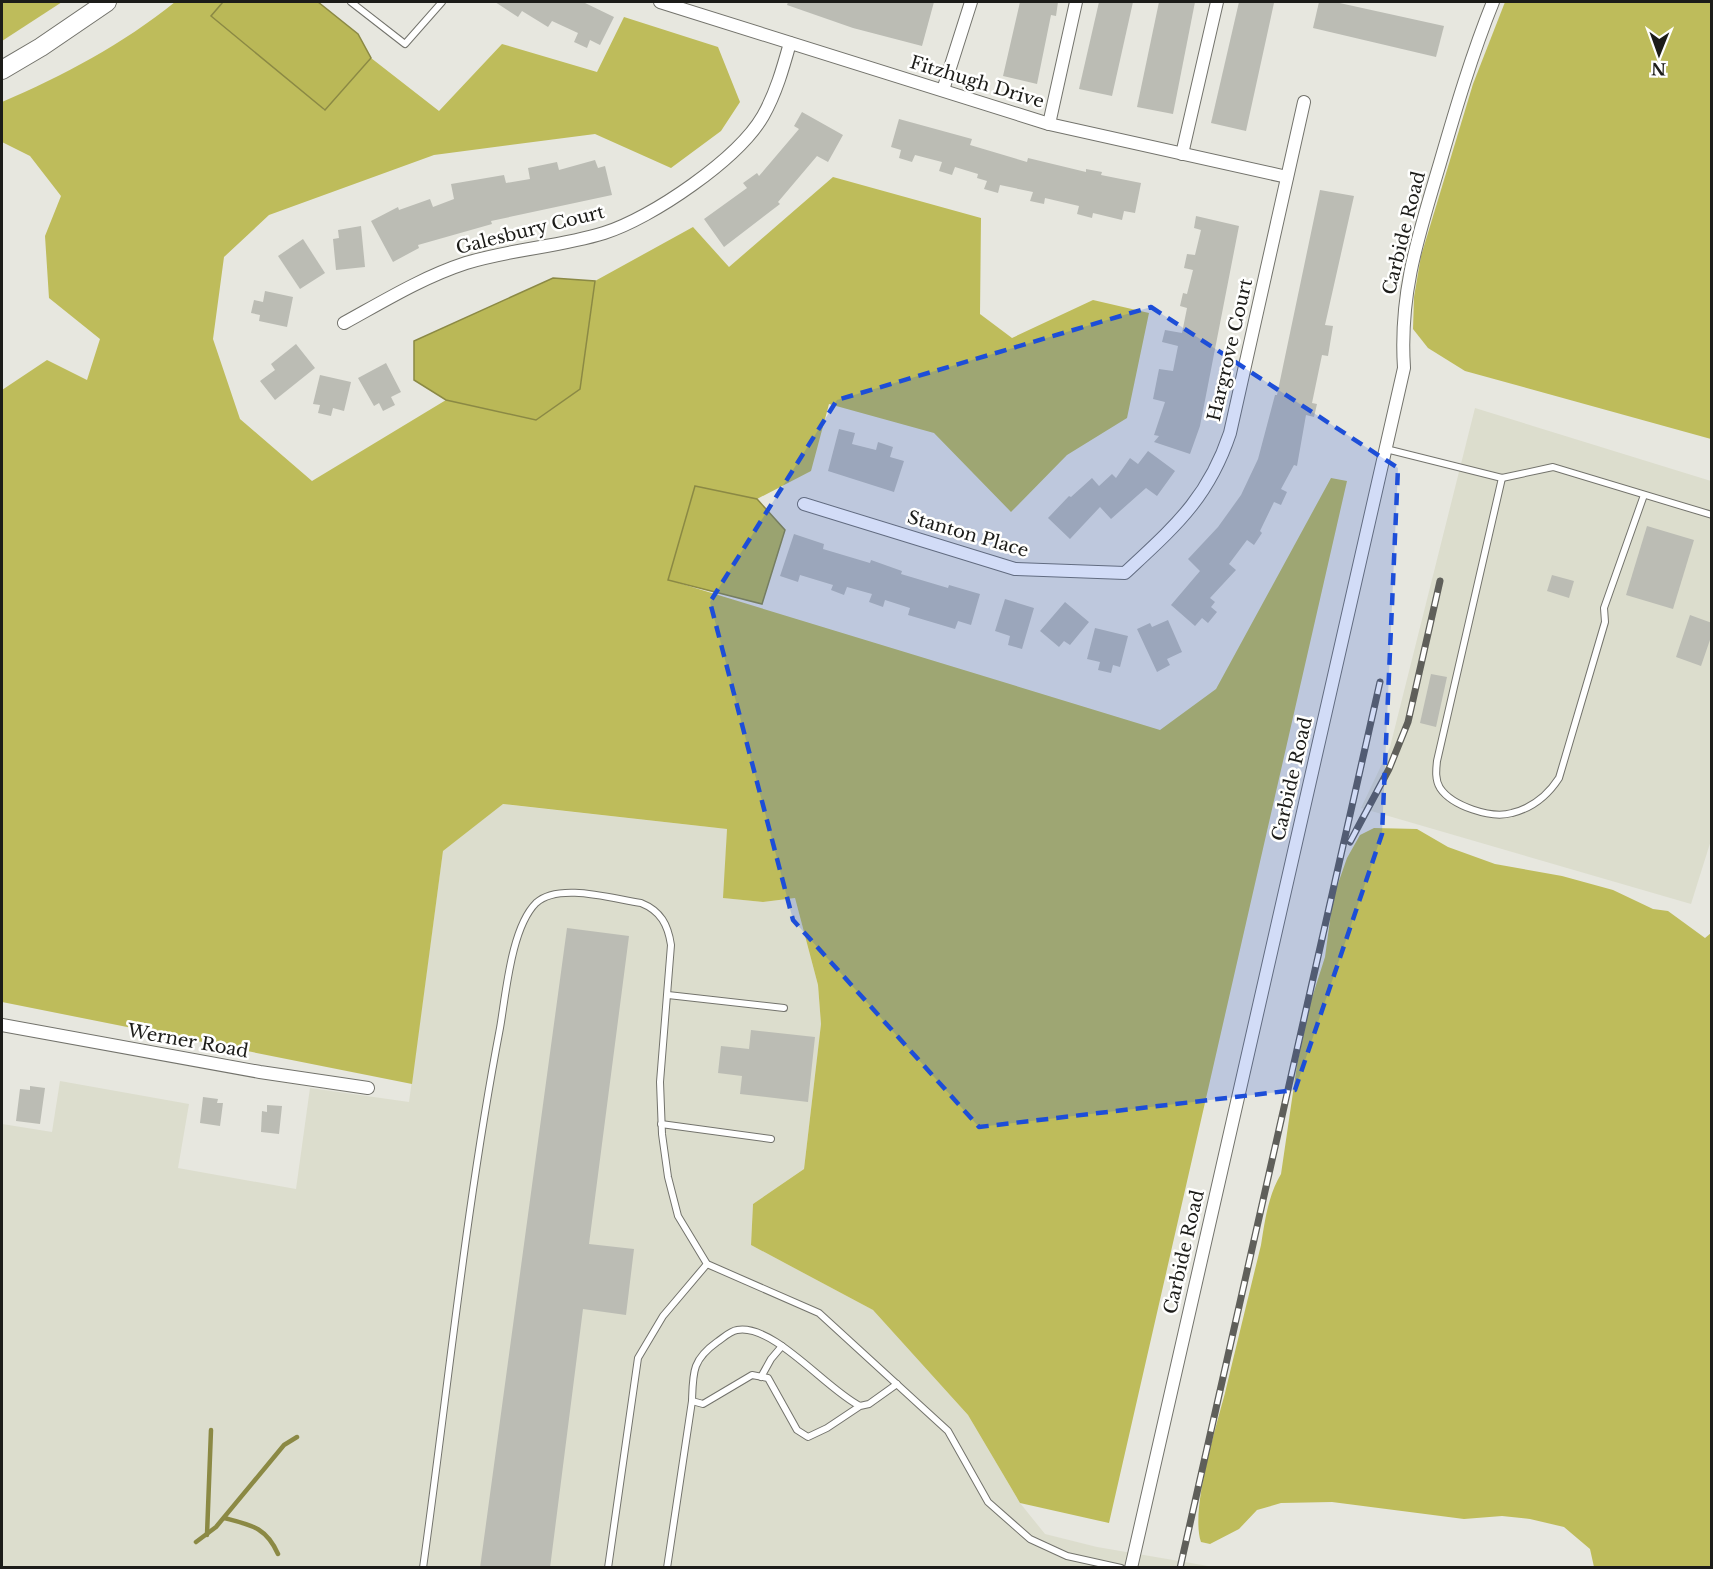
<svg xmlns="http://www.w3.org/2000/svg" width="1713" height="1569" font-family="'Libre Baskerville',serif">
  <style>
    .built { fill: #dcddcd }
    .forest { fill: #bebc5b }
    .water { fill: #bab857; stroke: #8b8944; stroke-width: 1.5 }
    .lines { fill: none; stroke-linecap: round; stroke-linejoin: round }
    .stream { stroke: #8b8944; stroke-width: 4.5 }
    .building { fill: #bbbcb4 }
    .lane-casing { stroke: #73736c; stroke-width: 8 }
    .street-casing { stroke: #73736c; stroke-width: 14 }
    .secondary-casing { stroke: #73736c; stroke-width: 20 }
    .lane { stroke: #fff; stroke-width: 6 }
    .street { stroke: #fff; stroke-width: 12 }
    .secondary { stroke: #fff; stroke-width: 18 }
    .rail-casing { stroke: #5f5f5a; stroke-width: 7 }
    .rail { stroke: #fffffe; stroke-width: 4.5; stroke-dasharray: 14; stroke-linecap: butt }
    .marked { fill: #1d4ed8; fill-opacity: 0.2; stroke: #1d4ed8; stroke-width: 4.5; stroke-dasharray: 12 8; stroke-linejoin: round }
    .labels { text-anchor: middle; stroke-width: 5; stroke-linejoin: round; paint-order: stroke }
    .street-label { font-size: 18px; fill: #1c1c19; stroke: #fffffe }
  </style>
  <rect width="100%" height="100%" fill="#e7e7df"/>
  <!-- built -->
  <g class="built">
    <polygon points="1475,408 1711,481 1712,837 1691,904 1361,808 1390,747"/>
    <polygon points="502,804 727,829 724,898 763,902 795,898 818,985 821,1024 804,1169 753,1204 751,1245 873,1310 968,1415 1020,1503 1045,1534 1097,1547 1214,1567 2,1567 2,1124 52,1132 60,1081 189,1104 178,1168 296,1189 310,1088 409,1102 443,851"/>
  </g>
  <!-- forest -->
  <g class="forest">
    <polygon points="2,2 62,2 2,41"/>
    <path d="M175,2H223L324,110L371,58L439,111L502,44L597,72L624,17L718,47L740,102L721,131L671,168L595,134L434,155L269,215L224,257L213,339L240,419L312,481L446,400L536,420L580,389L595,281L693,227L729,267L833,177L981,218L980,314L1012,338L1093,300L1149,313L1127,418L1067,455L1011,512L934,433L829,404L811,471L757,499L695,486L669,580L1160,730L1216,689L1331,478L1347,481L1109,1523L1020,1503L968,1415L873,1310L751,1245L753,1204L804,1169L821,1024L818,985L795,898L763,902L723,898L727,829L503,804L443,851L412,1084L2,1002V390L47,360L87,380L100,339L49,298L45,236L61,196L30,156L2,142V102C63,76 123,44 175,2Z"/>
    <polygon points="1505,2 1711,2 1711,439 1465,371 1428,348 1413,329 1414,297 1421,256 1473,84"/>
    <path d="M1374,828L1417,829L1448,847L1495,864L1562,876L1613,890L1653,909L1668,911L1705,938L1711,933V1567H1594L1590,1549L1564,1527L1530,1519L1502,1516L1464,1519L1332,1502L1281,1503L1257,1510L1239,1529L1210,1544L1201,1542C1190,1511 1216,1427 1225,1393C1237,1343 1249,1294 1261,1245C1265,1220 1268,1196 1281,1174L1297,1065L1310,1004L1325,957L1333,898L1347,858L1360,835Z"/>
  </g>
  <!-- water -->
  <g class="water">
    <polygon points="223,2 318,2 358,34 371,58 325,110 211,16"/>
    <polygon points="553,278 595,281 580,389 536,420 446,400 414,380 414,341"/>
    <polygon points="695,486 757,499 785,530 762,604 668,580"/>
  </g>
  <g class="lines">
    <!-- stream -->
    <g class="stream">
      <path d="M224,1518C251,1525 266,1527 278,1554"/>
      <polyline points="207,1535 211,1430"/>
      <polyline points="196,1542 216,1527 284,1445 297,1437"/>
    </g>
  </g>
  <!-- building -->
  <g class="building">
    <polygon points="495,2 583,2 614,17 600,45 590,40 587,48 574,42 578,33 552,21 548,27 522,11 518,17"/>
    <polygon points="788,2 934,2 922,46 853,28 787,5"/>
    <polygon points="1020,2 1058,2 1056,16 1051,15 1037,84 1003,76"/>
    <polygon points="1099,2 1133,2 1112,96 1079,89"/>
    <polygon points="1159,2 1195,2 1173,114 1137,107"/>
    <polygon points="1239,2 1274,3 1246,131 1211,123"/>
    <polygon points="1319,2 1335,2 1444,26 1436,57 1313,28"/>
    <polygon points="802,112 843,135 828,162 817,156 778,202 780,204 724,247 704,219 747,188 743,183 757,173 759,176 799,129 794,126"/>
    <polygon points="899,119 972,139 970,145 1027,162 1028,158 1086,172 1086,169 1102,172 1101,175 1141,183 1135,213 1124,211 1122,220 1093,213 1092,218 1077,214 1079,206 1045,198 1044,204 1030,201 1033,192 1000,185 998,193 984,189 987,181 977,178 978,174 955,167 952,175 939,171 942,162 915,155 912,162 899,158 901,150 891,147"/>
    <polygon points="595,160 598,168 605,166 612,195 491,221 492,224 418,245 419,248 393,262 371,221 398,207 399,210 430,199 433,207 454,199 451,184 504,175 506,183 530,179 528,168 557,162 559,170"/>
    <polygon points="1320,190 1354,196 1325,325 1333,326 1328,356 1322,355 1312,403 1317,404 1314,417 1306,415 1297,466 1294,465 1281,489 1287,492 1281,505 1274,502 1260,531 1262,533 1254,545 1247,540 1229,564 1236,570 1210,598 1215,602 1211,607 1217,612 1208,623 1202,618 1195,626 1171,605 1200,571 1188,559 1218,527 1241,495 1258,459 1275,395 1277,395"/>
    <polygon points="1196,216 1239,226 1200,426 1190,454 1154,442 1159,436 1154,435 1165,402 1153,399 1159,369 1173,371 1178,346 1162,342 1165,330 1182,333 1187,308 1180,306 1183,293 1187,294 1193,270 1184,268 1187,254 1195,255 1201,230 1194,228"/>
    <polygon points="361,226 365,267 336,270 333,239 339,238 338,230"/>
    <polygon points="303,239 325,273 300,289 278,256"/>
    <polygon points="265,291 293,297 287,327 259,321 260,315 251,313 254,300 263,302"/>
    <polygon points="296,344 315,368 275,400 260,381 275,370 271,364"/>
    <polygon points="386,363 401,392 391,397 395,405 383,411 379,403 374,406 358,378"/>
    <polygon points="320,375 351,382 344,411 333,408 331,416 318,413 320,405 313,404"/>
    <polygon points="839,429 855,433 852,444 876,450 878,442 893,447 890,457 904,461 894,492 828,471"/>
    <polygon points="1148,451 1175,471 1157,496 1146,488 1111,519 1100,507 1070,539 1048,518 1069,496 1071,497 1092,478 1099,486 1112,474 1116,478 1130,458 1138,464"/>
    <polygon points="1647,526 1694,540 1673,609 1626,595"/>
    <polygon points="794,534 824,544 823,549 870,563 871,560 902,571 901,574 948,588 949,585 980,594 971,625 958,621 955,629 908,615 910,608 885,600 883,607 869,602 872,594 847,587 844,595 831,590 833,585 800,575 798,582 780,576"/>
    <polygon points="1552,575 1574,581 1569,598 1547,591"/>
    <polygon points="1005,599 1034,608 1022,649 1008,645 1010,636 995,631"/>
    <polygon points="1065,602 1089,622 1070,645 1064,641 1059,647 1040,631"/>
    <polygon points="1690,615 1712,623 1712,634 1701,666 1676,657"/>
    <polygon points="1168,620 1182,652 1167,659 1170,665 1157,672 1137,629 1150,623 1152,627"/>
    <polygon points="1095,628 1128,636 1120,667 1113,665 1111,673 1098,670 1100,662 1087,659"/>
    <polygon points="1431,674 1447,677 1436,727 1420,723"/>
    <polygon points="567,928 629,936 589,1244 634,1249 626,1315 583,1309 550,1568 480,1568"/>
    <polygon points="751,1030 815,1037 808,1102 740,1094 742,1076 718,1073 721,1046 749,1049"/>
    <polygon points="30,1086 45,1088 40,1124 16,1121 20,1089 30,1090"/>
    <polygon points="203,1097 218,1099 217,1103 223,1103 220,1126 200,1123"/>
    <polygon points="267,1105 282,1106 279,1134 261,1132 262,1111 267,1112"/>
  </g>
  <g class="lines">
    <!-- lane casing -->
    <g class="lane-casing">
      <g id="lane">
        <polyline points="351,2 405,44 442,2"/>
        <polyline points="1386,449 1502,478 1553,467 1712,515"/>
        <path d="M1502,478L1437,761C1436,770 1435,780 1440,788C1452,806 1491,819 1512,813C1532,808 1548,795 1559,778L1605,622L1604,608L1644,495"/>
        <polyline points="668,995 784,1008"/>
        <polyline points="661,1124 771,1139"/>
        <polyline points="761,1377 771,1359 782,1346"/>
        <path d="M860,1406L827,1428L808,1437L797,1430L768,1378L752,1375L703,1404L692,1401C693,1372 692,1360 717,1342C723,1338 730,1331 737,1330C773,1323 827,1390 860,1406L869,1404L897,1384"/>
        <path d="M423,1568C448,1388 466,1206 500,1028C506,994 511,928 536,903C559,882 613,899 641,903C661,911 668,925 671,945L660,1082L662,1134L668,1177L678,1216L707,1264L819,1313L948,1431L988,1502L1030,1539L1067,1556L1121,1568"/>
        <polyline points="608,1568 638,1358 663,1316 707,1264"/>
        <polyline points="667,1568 692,1401"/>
      </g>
    </g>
    <!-- street casing -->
    <g class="street-casing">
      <g id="street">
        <polyline points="660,2 1049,124 1287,177"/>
        <polyline points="943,90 971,2"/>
        <polyline points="1049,124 1076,2"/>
        <polyline points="1182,154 1217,2"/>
        <path d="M344,323C384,301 423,277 466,263C511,249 559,247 604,233C652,218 738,159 763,116C776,93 783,68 790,43"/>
        <path d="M804,504L1015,569L1125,573C1174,527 1208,499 1230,433L1304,102"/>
        <polyline points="2,1025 260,1072 368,1088"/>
        <path d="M1131,1568L1404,368C1399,292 1419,234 1440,163C1456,108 1472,54 1493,2"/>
      </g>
    </g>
    <!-- secondary casing -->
    <g class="secondary-casing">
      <polyline id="secondary" points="2,70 41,47 107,2"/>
    </g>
    <!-- lane -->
    <use href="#lane" class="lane"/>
    <!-- street -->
    <use href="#street" class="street"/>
    <!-- secondary -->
    <use href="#secondary" class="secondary"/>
    <!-- rail casing -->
    <g class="rail-casing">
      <g id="rail">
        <polyline points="1350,842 1389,769 1408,722 1440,581"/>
        <polyline points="1180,1568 1380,682"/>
      </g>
    </g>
    <!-- rail -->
    <use href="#rail" class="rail"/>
  </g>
  <!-- marked area -->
  <path class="marked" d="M1151,307L1398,468L1382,834L1295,1090L979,1127L793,920L710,602L837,400Z"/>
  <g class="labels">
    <!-- street labels -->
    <g class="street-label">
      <text transform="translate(977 82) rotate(17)" y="6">Fitzhugh Drive</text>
      <text transform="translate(530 230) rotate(-14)" y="6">Galesbury Court</text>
      <text transform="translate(1404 233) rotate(-76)" y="6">Carbide Road</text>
      <text transform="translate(1230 350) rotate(-77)" y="6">Hargrove Court</text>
      <text transform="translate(968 534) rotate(16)" y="6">Stanton Place</text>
      <text transform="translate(1292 779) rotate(-77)" y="6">Carbide Road</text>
      <text transform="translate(188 1041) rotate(10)" y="6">Werner Road</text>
      <text transform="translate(1184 1252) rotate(-77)" y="6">Carbide Road</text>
    </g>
  </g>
  <!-- border -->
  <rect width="1713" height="1569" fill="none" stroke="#1c1c19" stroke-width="6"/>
  <!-- north arrow -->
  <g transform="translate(1659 54) rotate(181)" stroke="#fffffe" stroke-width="4.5" paint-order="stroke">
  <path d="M0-4.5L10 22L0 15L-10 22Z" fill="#1c1c19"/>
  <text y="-9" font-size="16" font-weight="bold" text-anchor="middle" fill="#1c1c19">N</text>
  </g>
</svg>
